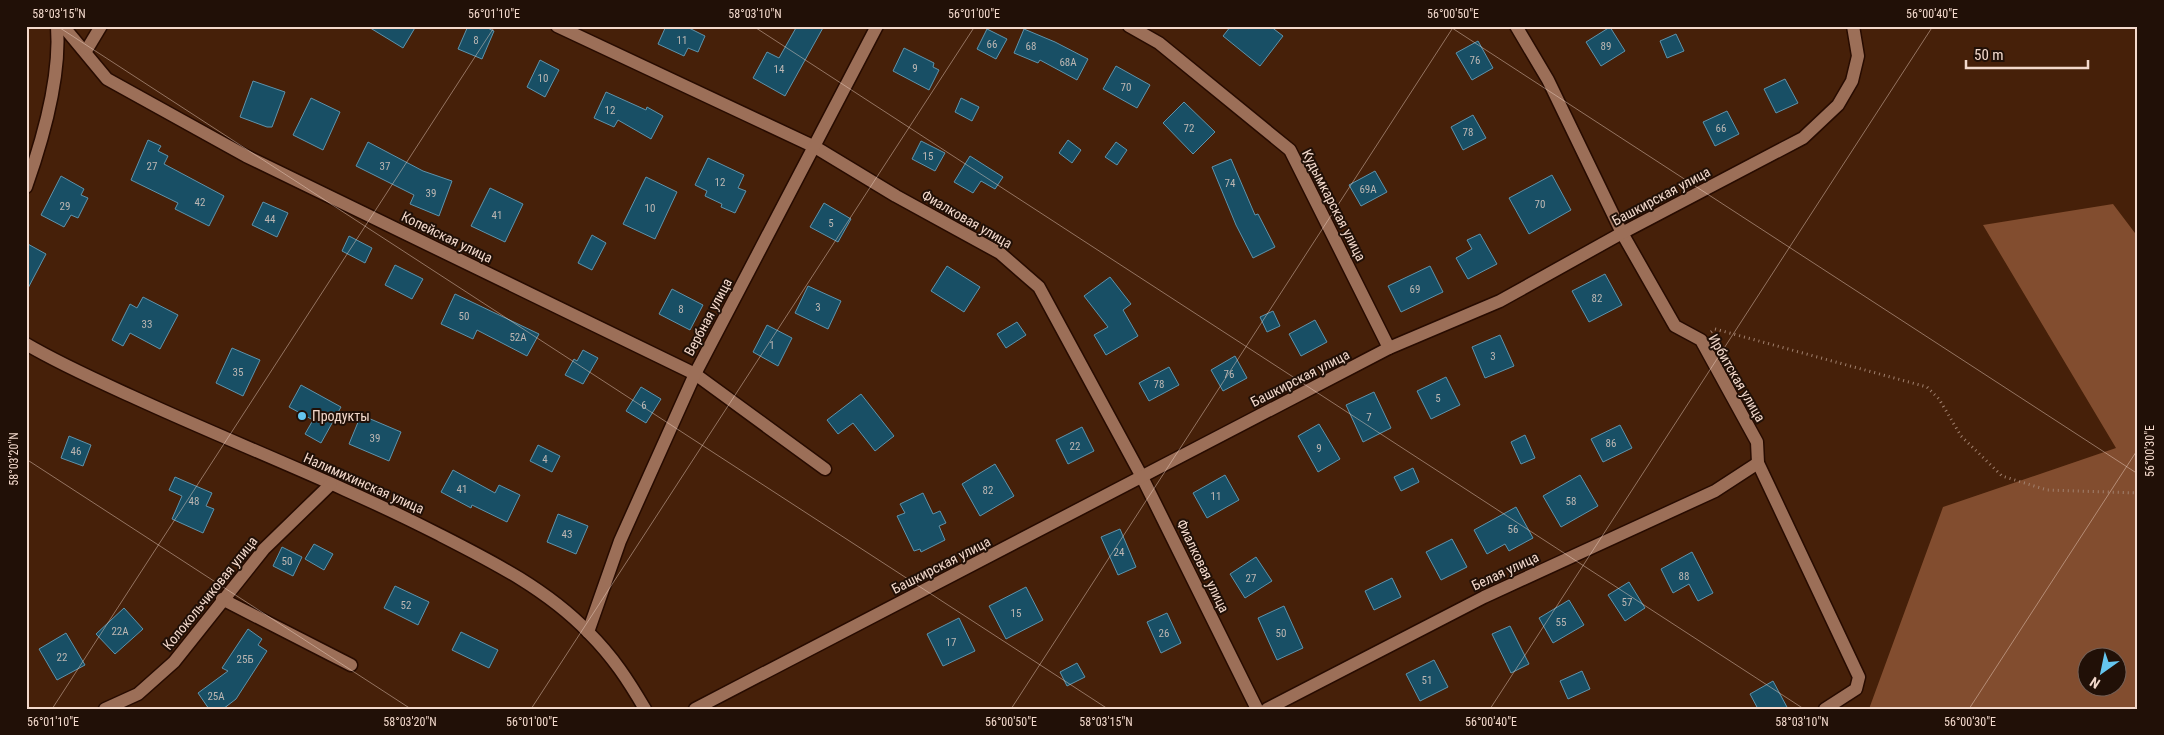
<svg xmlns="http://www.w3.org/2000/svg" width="2164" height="735" font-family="'Roboto Condensed',sans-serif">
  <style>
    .forest { fill: #824d2f; fill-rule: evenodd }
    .building { fill: #184f65; stroke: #5e93ab }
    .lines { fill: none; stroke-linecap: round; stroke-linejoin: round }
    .minor-casing { stroke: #270b00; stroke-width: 15 }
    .path { stroke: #a1816f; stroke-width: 3; stroke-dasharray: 1 4; stroke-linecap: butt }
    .minor { stroke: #9c6f58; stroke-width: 12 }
    .ticks { fill: none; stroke: #f3d9cc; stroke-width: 1; stroke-opacity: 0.45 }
    .poi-dot { fill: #65c5ee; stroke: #211007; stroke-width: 2 }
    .labels { text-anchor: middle; stroke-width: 4; stroke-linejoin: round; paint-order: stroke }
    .number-label { font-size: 11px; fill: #bcb6b2 }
    .street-label { font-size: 14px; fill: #f3d9cc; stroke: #211007 }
    .poi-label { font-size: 14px; fill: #f3d9cc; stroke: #211007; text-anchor: start }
    .neatline { fill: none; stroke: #f3d9cc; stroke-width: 2 }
    .ticks-label { font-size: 12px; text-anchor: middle; fill: #f3d9cc }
  </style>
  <rect width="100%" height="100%" fill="#462009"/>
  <!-- forest -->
  <path class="forest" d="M2113,204L2138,237V709H1869L1943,507L2116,448L1983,225ZM2086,658H2116V688H2086Z"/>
  <!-- building -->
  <g class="building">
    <polygon points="367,26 416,26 403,48"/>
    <polygon points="468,26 483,26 494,31 482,59 458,49"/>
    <polygon points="666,26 685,26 705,36 698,52 688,48 684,56 658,44"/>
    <polygon points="797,26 824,26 785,96 753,78 767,52 779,58"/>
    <polygon points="1231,26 1270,26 1283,36 1260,66 1223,36"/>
    <polygon points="1610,27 1625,51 1601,66 1586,42"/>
    <polygon points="987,29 1007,39 996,59 977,49"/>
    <polygon points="1024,29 1055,42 1088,59 1077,80 1040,60 1038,63 1014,53"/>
    <polygon points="1676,34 1684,51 1667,58 1660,41"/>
    <polygon points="1478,41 1493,68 1472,80 1456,53"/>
    <polygon points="904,48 934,63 933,67 939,70 929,90 893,71"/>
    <polygon points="540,60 559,70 545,97 527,87"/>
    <polygon points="1116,66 1150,85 1137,108 1103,89"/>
    <polygon points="1785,79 1798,103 1776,113 1764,89"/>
    <polygon points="253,81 285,92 272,127 267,127 240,117"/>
    <polygon points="606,92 646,110 647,107 663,116 651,139 618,120 614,127 594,118"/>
    <polygon points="311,98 340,112 323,150 293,135"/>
    <polygon points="961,98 979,107 972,121 955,112"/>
    <polygon points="1184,102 1215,132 1193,154 1163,123"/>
    <polygon points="1727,111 1739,134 1715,146 1703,122"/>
    <polygon points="1473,115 1486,138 1463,150 1451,127"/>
    <polygon points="148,140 161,146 158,151 168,156 164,164 224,196 209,226 175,209 178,203 131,180"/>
    <polygon points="1068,140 1081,150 1072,163 1059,153"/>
    <polygon points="921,141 945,153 935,171 912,159"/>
    <polygon points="368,142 423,171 452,181 439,216 410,204 414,195 356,166"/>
    <polygon points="1116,142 1127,150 1117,165 1105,157"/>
    <polygon points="970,156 1003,177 995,189 981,181 973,193 954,182"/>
    <polygon points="708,158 744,175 738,188 746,191 735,213 721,207 722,204 705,196 707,191 695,185"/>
    <polygon points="1231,159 1255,215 1258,214 1275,247 1253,258 1236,225 1212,167"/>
    <polygon points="1375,171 1387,192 1361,206 1349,185"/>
    <polygon points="1552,175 1571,210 1529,234 1509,198"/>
    <polygon points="61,176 84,189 81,195 88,198 78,218 71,215 64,227 41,215"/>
    <polygon points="646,177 677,192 655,239 623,224"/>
    <polygon points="490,188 523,204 505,242 471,226"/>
    <polygon points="263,202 288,213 277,237 252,225"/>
    <polygon points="824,203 851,219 838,242 810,227"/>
    <polygon points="1480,234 1497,264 1468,279 1456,258 1472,249 1467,240"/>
    <polygon points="592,235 606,243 592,270 578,263"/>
    <polygon points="349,236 372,248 365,263 342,251"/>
    <polygon points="26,243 46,254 26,292"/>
    <polygon points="395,265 423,279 412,299 385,285"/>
    <polygon points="947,266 980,287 964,312 931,291"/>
    <polygon points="1430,266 1443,292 1401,312 1388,286"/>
    <polygon points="1605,274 1622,305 1589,322 1572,291"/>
    <polygon points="1110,277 1131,304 1123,310 1138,336 1106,355 1094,335 1108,327 1084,296"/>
    <polygon points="808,286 841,301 828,329 795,313"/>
    <polygon points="672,289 703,305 690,330 659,314"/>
    <polygon points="455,294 539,334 527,356 477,330 473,339 441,324"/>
    <polygon points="143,297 178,315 160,349 130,333 123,346 112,340 130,304 137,308"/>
    <polygon points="1273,311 1280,326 1267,332 1260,317"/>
    <polygon points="1315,320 1327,342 1301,356 1289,334"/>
    <polygon points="1017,322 1026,335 1006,348 997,334"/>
    <polygon points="767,325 792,338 778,366 753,352"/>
    <polygon points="1500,335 1514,366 1485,378 1472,347"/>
    <polygon points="232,348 260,360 243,396 216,383"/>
    <polygon points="583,350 598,358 583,384 565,375 574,359 577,361"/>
    <polygon points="1235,356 1247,378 1223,391 1211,370"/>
    <polygon points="1169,367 1179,385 1149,401 1139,383"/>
    <polygon points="1446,377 1460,405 1431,419 1417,391"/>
    <polygon points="301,385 341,407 321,443 305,434 313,420 289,407"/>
    <polygon points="641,387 661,399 646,423 626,411"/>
    <polygon points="1374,392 1391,428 1363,442 1346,405"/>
    <polygon points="861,394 894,436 875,451 853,423 838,434 827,420"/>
    <polygon points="361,415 401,432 389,461 349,444"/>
    <polygon points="1319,424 1340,459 1318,472 1298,436"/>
    <polygon points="1620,425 1632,448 1603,462 1591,439"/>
    <polygon points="1082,427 1094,451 1068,464 1056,440"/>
    <polygon points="1525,435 1535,458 1521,464 1511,442"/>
    <polygon points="69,436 91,445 83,466 61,458"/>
    <polygon points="538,445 560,456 552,472 530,461"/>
    <polygon points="995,464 1014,496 980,516 962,484"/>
    <polygon points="1413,468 1419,482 1401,491 1394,477"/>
    <polygon points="453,470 495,493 499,485 520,495 507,522 472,505 471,508 441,492"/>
    <polygon points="1225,475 1239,500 1207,518 1193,493"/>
    <polygon points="1580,475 1598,506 1561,527 1543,496"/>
    <polygon points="175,477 212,493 206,506 214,509 203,533 172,519 182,496 169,490"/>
    <polygon points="923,493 933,514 940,511 946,523 939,526 945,540 921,552 920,549 914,551 897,516 905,513 900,504"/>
    <polygon points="1516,507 1533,538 1509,551 1505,544 1487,554 1474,530"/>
    <polygon points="558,514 588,526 576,554 547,542"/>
    <polygon points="1120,529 1136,567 1118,575 1101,537"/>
    <polygon points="1452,539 1467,567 1441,580 1426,552"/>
    <polygon points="314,544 333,554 324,570 305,559"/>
    <polygon points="282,547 302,557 293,576 273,566"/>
    <polygon points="1692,552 1713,593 1698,601 1689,584 1673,593 1661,569"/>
    <polygon points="1256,557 1272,581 1245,598 1230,574"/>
    <polygon points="1392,578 1401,597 1374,610 1365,591"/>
    <polygon points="1629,582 1645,608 1625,621 1608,595"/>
    <polygon points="395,586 429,602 418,625 384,608"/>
    <polygon points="1026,587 1043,620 1006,639 989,606"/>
    <polygon points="1569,600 1584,625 1553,643 1539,618"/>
    <polygon points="1284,606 1303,648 1277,660 1258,618"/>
    <polygon points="124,608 143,629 115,654 96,634"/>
    <polygon points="1167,613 1181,643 1161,653 1147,622"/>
    <polygon points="959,618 975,651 943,666 927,634"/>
    <polygon points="1510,626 1529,664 1511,673 1492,634"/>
    <polygon points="248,629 262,639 258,645 267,651 236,699 223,709 209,709 198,693 228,671 222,668"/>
    <polygon points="461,632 498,650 489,668 452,650"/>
    <polygon points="66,633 85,665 57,680 39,649"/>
    <polygon points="1434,660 1448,687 1420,701 1406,674"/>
    <polygon points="1077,663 1085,677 1067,686 1060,672"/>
    <polygon points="1582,671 1590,689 1568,699 1560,681"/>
    <polygon points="1773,681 1788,709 1758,709 1750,694"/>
  </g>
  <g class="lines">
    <!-- minor casing -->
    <g class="minor-casing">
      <g id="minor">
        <polyline points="63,26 107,79 246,156 695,374 825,469"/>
        <polyline points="557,26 815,147 896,196 1000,253 1039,287 1142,477 1257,709"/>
        <polyline points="1129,26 1159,43 1290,150 1389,348"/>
        <polyline points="1516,26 1548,80 1622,233 1675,326 1701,340 1757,442 1758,463 1859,677 1856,689 1825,709"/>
        <polyline points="86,51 101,26"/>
        <path d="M26,187C43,139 61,77 57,26"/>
        <path d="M26,344C60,364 96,380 131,396C233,443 338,483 438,534C491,561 547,589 589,633C613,657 628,680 645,709"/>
        <polyline points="222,599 351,665"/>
        <polyline points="588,632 620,541 695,374 877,26"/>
        <polyline points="105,709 138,694 174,662 264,549 331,484"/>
        <polyline points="695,709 1389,348 1500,301 1622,233 1803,138 1838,105 1852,81 1858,56 1853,26"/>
        <polyline points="1267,709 1484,597 1715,491 1758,463"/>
      </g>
    </g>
    <!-- path -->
    <polyline class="path" points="1711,332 1715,329 1927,387 1939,399 1961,436 2002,476 2047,490 2138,493"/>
    <!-- minor -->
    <use href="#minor" class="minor"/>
  </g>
  <!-- ticks -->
  <path class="ticks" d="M57,26L1108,709M753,26L1804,709M1449,26L2138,474M26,459L411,709M52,709L495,26M531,709L975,26M1011,709L1454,26M1490,709L1933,26M1969,709L2138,449"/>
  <!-- markers -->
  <circle class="poi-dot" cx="302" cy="416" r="5"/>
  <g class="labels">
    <!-- number labels -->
    <g class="number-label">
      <text x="476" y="44">8</text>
      <text x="682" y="44">11</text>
      <text x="992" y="48">66</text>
      <text x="1031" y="50">68</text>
      <text x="1606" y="50">89</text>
      <text x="1475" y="64">76</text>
      <text x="1068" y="66">68А</text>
      <text x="915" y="72">9</text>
      <text x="779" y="73">14</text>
      <text x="543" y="82">10</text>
      <text x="1126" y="91">70</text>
      <text x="610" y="114">12</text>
      <text x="1189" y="132">72</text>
      <text x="1721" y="132">66</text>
      <text x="1468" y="136">78</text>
      <text x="928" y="160">15</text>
      <text x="152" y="170">27</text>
      <text x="385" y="170">37</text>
      <text x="720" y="186">12</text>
      <text x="1230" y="187">74</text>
      <text x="1368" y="193">69А</text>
      <text x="431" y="197">39</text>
      <text x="200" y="206">42</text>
      <text x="1540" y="208">70</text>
      <text x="65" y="210">29</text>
      <text x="650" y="212">10</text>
      <text x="497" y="219">41</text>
      <text x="270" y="223">44</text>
      <text x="831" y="227">5</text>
      <text x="1415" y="293">69</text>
      <text x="1597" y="302">82</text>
      <text x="818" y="311">3</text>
      <text x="681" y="313">8</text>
      <text x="464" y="320">50</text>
      <text x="147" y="328">33</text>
      <text x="518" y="341">52А</text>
      <text x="772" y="349">1</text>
      <text x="1493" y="360">3</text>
      <text x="238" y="376">35</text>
      <text x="1229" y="378">76</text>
      <text x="1159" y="388">78</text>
      <text x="1438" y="402">5</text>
      <text x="644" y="409">6</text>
      <text x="1369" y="421">7</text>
      <text x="375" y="442">39</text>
      <text x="1611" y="447">86</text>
      <text x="1075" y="450">22</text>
      <text x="1319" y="452">9</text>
      <text x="76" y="455">46</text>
      <text x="545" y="463">4</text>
      <text x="462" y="493">41</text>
      <text x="988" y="494">82</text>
      <text x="1216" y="500">11</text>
      <text x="194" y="505">48</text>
      <text x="1571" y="505">58</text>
      <text x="1513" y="533">56</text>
      <text x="567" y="538">43</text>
      <text x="1119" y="556">24</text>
      <text x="287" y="565">50</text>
      <text x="1684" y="580">88</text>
      <text x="1251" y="582">27</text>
      <text x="1627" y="606">57</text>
      <text x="406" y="609">52</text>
      <text x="1016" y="617">15</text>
      <text x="1561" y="626">55</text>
      <text x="120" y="635">22А</text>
      <text x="1164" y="637">26</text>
      <text x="1281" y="637">50</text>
      <text x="951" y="646">17</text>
      <text x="62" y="661">22</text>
      <text x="245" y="663">25Б</text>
      <text x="1427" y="684">51</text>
      <text x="216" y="700">25А</text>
    </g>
    <!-- street labels -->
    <g class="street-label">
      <text transform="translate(1661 196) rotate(-28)" y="5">Башкирская улица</text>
      <text transform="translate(1334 205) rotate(63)" y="5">Кудымкарская улица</text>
      <text transform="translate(967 219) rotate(30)" y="5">Фиалковая улица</text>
      <text transform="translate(447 237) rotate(26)" y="5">Копейская улица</text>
      <text transform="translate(708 317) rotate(-62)" y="5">Вербная улица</text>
      <text transform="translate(1300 378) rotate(-27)" y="5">Башкирская улица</text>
      <text transform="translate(1737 378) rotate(60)" y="5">Ирбитская улица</text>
      <text transform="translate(364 483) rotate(24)" y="5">Налимихинская улица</text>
      <text transform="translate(941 565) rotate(-27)" y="5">Башкирская улица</text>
      <text transform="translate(1203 566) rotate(64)" y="5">Фиалковая улица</text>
      <text transform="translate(1505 571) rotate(-25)" y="5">Белая улица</text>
      <text transform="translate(210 593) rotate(-51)" y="5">Колокольчиковая улица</text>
    </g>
    <!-- poi labels -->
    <g class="poi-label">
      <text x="312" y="421">Продукты</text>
    </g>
  </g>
  <!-- border -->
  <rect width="2164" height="735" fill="none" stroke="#211007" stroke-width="55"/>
  <!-- north arrow -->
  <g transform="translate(2102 672) rotate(213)"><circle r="24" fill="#211007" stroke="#756056"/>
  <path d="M0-4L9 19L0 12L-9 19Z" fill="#65c5ee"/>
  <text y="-8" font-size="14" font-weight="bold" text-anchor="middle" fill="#f3d9cc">N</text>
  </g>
  <!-- scale -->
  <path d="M1966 60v8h122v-8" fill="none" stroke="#f3d9cc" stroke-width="2.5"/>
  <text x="1974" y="60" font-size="15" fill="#f3d9cc" stroke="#211007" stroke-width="4" paint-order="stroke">50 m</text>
  <rect x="28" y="28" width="2108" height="680" class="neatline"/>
  <g class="ticks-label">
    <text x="59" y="18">58°03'15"N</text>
    <text x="494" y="18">56°01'10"E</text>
    <text x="755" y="18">58°03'10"N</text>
    <text x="974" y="18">56°01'00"E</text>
    <text x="1453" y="18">56°00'50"E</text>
    <text x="1932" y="18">56°00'40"E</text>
    <text transform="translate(2150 451) rotate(-90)" y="4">56°00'30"E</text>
    <text transform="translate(14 459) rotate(-90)" y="4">58°03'20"N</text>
    <text x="53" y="726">56°01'10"E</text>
    <text x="410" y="726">58°03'20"N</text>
    <text x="532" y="726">56°01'00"E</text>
    <text x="1011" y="726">56°00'50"E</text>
    <text x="1106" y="726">58°03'15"N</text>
    <text x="1491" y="726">56°00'40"E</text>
    <text x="1802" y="726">58°03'10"N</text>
    <text x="1970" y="726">56°00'30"E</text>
  </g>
</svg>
